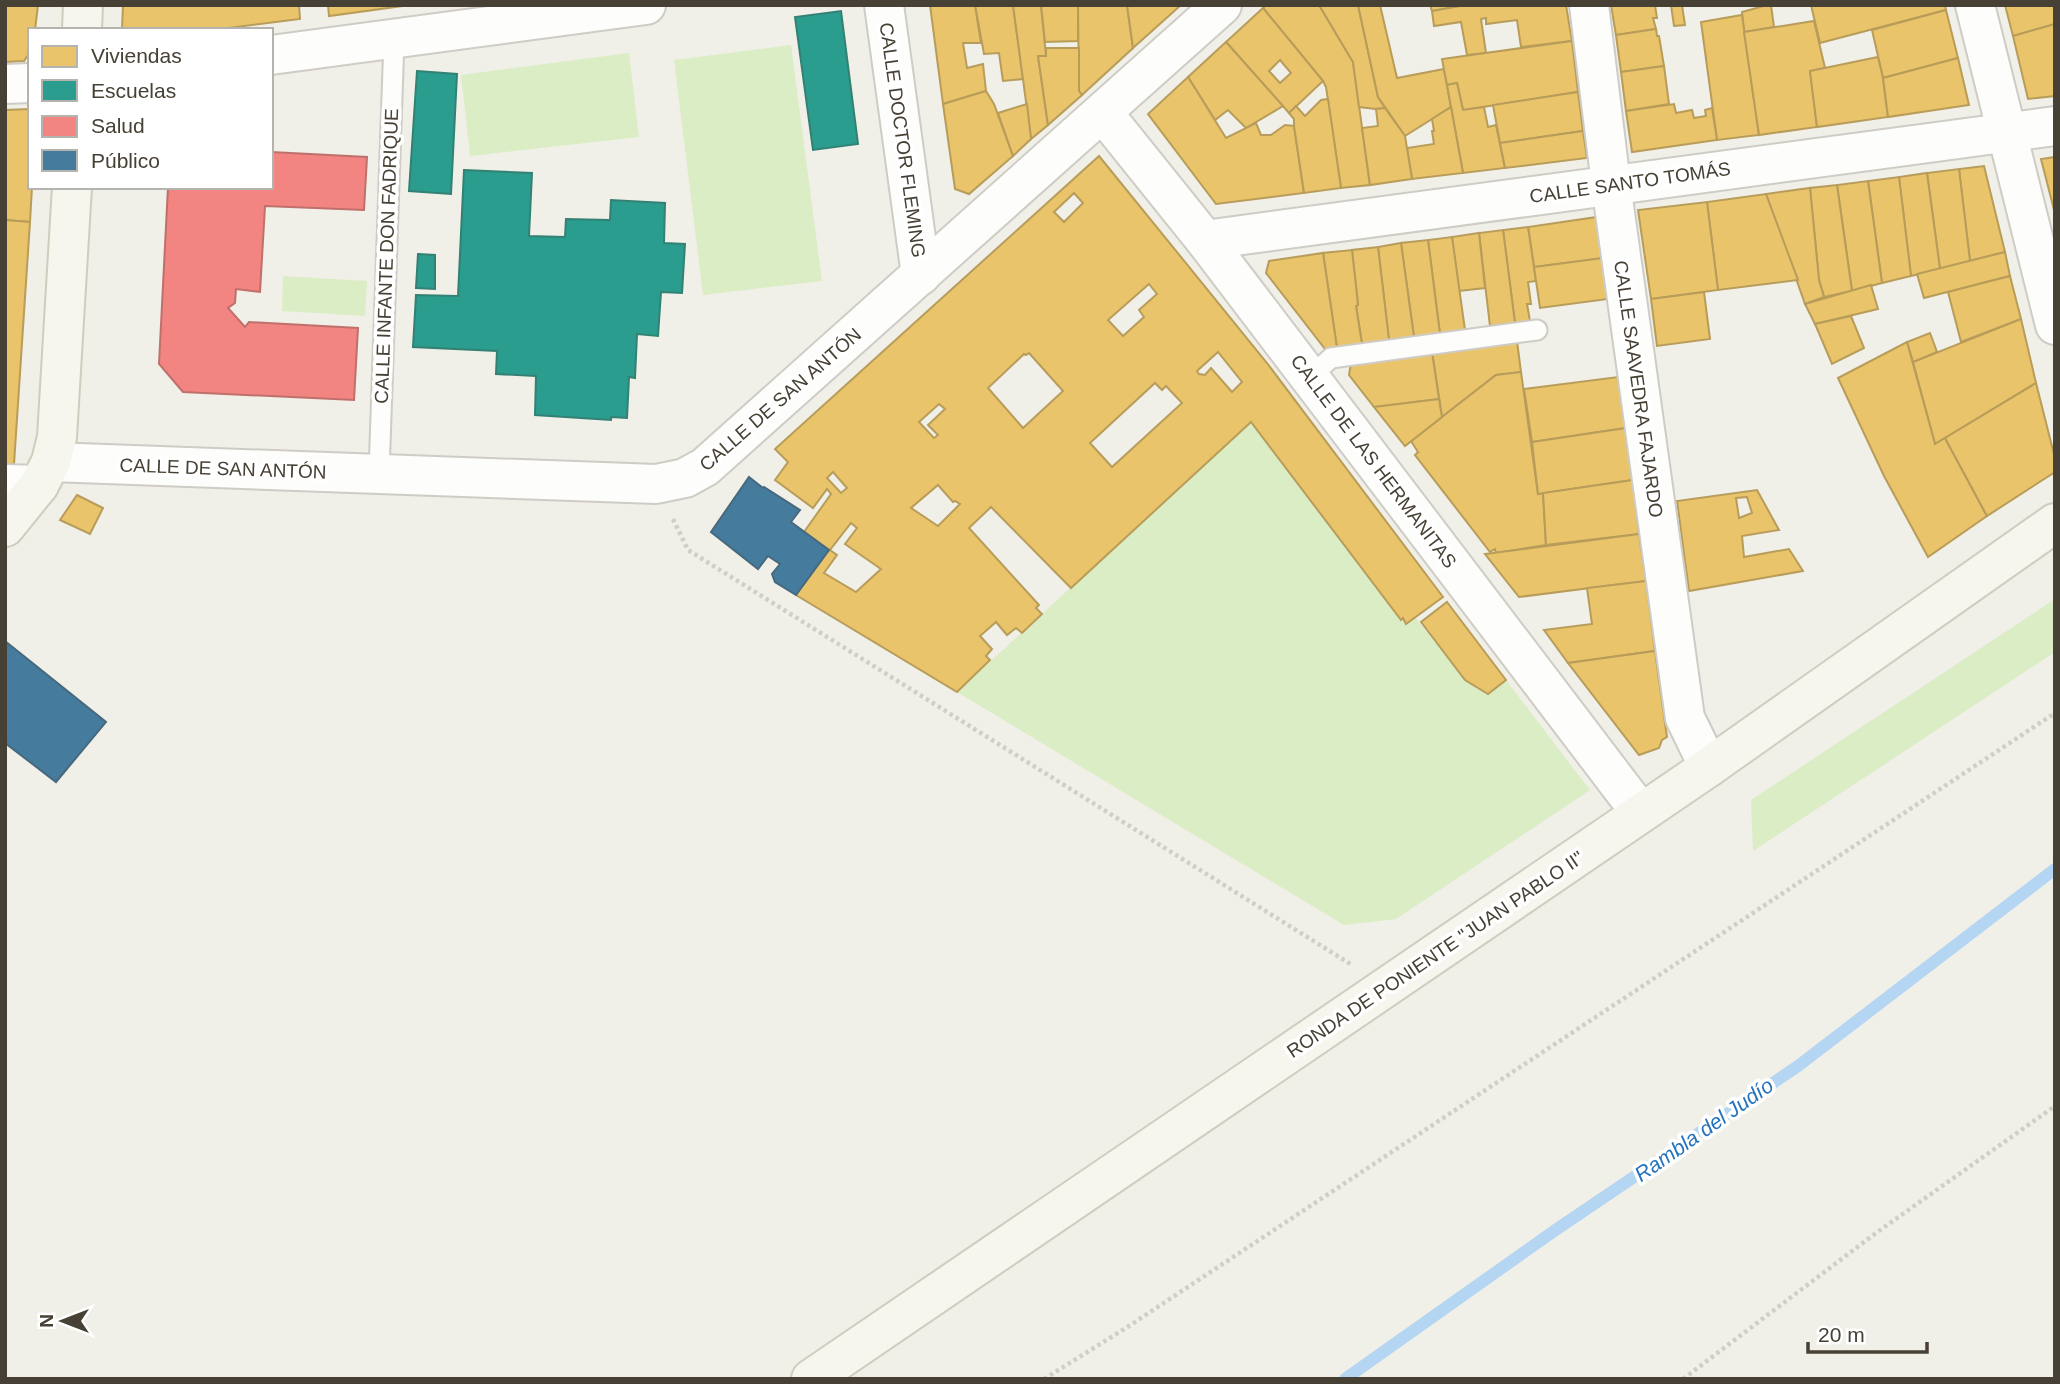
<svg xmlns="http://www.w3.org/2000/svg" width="2060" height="1384" font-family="Helvetica,sans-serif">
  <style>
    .green { fill: #dbedc5 }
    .homes { fill: #e9c46a; stroke: #b89c5a; stroke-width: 2; fill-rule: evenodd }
    .schools { fill: #2a9d8f; stroke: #338174; stroke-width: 2 }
    .health { fill: #f28482; stroke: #bf706b; stroke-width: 2 }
    .public { fill: #457b9d; stroke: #46697e; stroke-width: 2 }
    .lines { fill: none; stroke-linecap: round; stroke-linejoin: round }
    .stream { stroke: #b4d6f2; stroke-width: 12 }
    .lane-casing { stroke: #ceccc5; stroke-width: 23 }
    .street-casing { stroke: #ceccc5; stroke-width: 42 }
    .secondary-casing { stroke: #d0ccbe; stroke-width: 42 }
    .path { stroke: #d1cec9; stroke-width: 4.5; stroke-dasharray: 3.5 3.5; stroke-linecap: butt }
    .lane { stroke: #fdfdfc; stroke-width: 19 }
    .street { stroke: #fdfdfc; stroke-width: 38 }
    .secondary { stroke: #f6f5ee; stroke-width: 38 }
    .labels { text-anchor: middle; stroke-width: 7; stroke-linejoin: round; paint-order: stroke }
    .street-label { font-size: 19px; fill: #474034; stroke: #fff }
    .water-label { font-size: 21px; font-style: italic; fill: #2473bc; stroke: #fff }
  </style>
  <rect width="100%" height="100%" fill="#f0efe8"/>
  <!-- green -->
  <g class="green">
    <polygon points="791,45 822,281 703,295 674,60"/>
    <polygon points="629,53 639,137 470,156 461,75"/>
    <polygon points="283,276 367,281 365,316 282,311"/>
    <polygon points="1251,422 1406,623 1415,617 1465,680 1487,693 1506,680 1590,790 1396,919 1344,925 957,692"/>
    <polygon points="2055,599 2055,652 1753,851 1751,800"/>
  </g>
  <!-- homes -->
  <g class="homes">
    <polygon points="5,5 38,5 35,30 30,30 30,52 24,61 5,62"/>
    <polygon points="123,5 299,5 300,19 213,30 122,30"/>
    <polygon points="328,5 410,5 329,16"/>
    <polygon points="930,5 975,5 981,43 963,43 967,68 983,64 986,91 943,104"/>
    <polygon points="975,5 1013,5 1023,79 1003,81 999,53 984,54"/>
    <polygon points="1013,5 1041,5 1046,56 1038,56 1048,125 1031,139"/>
    <polygon points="1041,5 1078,5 1078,41 1045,42"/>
    <polygon points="1078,5 1127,5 1133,48 1082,95 1079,91"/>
    <polygon points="1127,5 1181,5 1133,48"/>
    <polygon points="1266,5 1319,5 1353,62 1370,185 1341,188 1326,87 1323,81 1263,8"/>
    <polygon points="1319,5 1358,5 1378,97 1385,108 1376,109 1359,107 1353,62"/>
    <polygon points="1358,5 1380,5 1397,78 1444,69 1451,107 1405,136 1378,97"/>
    <polygon points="1430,5 1466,5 1432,11"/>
    <polygon points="1466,5 1566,5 1572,41 1521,47 1517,20 1486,24 1486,18 1481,19 1486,53 1467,55 1461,22 1434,26 1432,11"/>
    <polygon points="1611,5 1655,5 1657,18 1653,18 1656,29 1616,35"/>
    <polygon points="1671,5 1682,5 1685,25 1674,26"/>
    <polygon points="1767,5 1771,5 1774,27 1744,32 1742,12"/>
    <polygon points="1811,5 1945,5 1946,10 1820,43"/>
    <polygon points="2005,5 2055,5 2055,24 2013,36"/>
    <path d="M1263,8L1323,81L1289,113L1226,42ZM1280,60L1291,73L1280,83L1269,71Z"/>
    <polygon points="1946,10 1958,58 1883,78 1872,30"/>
    <polygon points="1742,15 1759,135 1717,140 1701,22"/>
    <polygon points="1814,21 1825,68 1810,71 1817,127 1759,135 1744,32"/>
    <polygon points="2055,24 2055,96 2028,99 2013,36"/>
    <polygon points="1656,29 1657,36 1659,36 1664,66 1621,72 1616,35"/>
    <polygon points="1572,41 1578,92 1463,110 1457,83 1447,85 1442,59"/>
    <polygon points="1226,42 1283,106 1246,128 1228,110 1215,120 1188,77"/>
    <polygon points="1046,48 1079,48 1079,91 1082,95 1048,125 1038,56 1046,56"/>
    <polygon points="1878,57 1883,78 1888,117 1817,127 1810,71"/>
    <polygon points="1958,58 1969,105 1888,117 1883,78"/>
    <polygon points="1664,66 1669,104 1626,111 1621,72"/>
    <polygon points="1188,77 1226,138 1256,123 1261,135 1271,135 1285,125 1294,126 1304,193 1216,204 1148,114"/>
    <polygon points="1457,83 1463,110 1484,107 1488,127 1496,125 1505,168 1463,173 1447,85"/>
    <polygon points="986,91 994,104 1013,156 969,194 955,189 943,104"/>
    <polygon points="1578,92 1583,131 1500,143 1493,105"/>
    <polygon points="1328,99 1341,188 1304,193 1294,126 1294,119 1289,113 1296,106 1305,116 1321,100"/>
    <polygon points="1027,104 1031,139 1013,156 998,113"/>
    <polygon points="1674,104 1676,113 1692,110 1694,118 1706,116 1705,110 1712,108 1717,140 1632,152 1626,111"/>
    <polygon points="1451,107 1463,173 1412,179 1407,148 1434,144 1432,131 1434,131 1432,119"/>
    <polygon points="1385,108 1405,136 1412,179 1370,185 1362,128 1378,126 1376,109"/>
    <polygon points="30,109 30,187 32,187 30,222 5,220 5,110"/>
    <polygon points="1583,131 1587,158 1505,168 1500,143"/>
    <path d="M1099,156L1267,363L1443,597L1406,624L1403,618L1401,620L1251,422L1071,588L991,507L969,528L1039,605L1036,608L1042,614L1022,633L1016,628L1007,635L996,622L980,636L992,649L986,656L990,660L957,692L796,595L829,550L804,532L831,494L827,489L813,508L775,480L788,462L775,449ZM1074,193L1083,203L1064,222L1054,212ZM1149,284L1157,294L1139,310L1144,317L1123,336L1108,320ZM1218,352L1242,382L1232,392L1211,368L1205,375L1199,374L1197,371ZM1029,353L1063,391L1023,428L988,388L1024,354L1026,355ZM1155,383L1162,390L1166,386L1182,403L1112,467L1090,443ZM939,404L945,409L928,425L938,435L934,438L919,422ZM833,472L847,488L841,493L827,478ZM938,485L953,502L955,501L960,504L938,526L911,508ZM851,523L857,528L845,544L881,569L856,592L824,573L837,555L830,550Z"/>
    <polygon points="2055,157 2055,210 2054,210 2041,159"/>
    <polygon points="1984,166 2005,252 1970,261 1959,169"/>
    <polygon points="1959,169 1970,261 1940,269 1927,173"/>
    <polygon points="1927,173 1940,269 1911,276 1899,177"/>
    <polygon points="1899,177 1911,276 1882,283 1868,181"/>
    <polygon points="1868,181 1882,283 1852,291 1837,185"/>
    <polygon points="1837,185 1852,291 1824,297 1819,280 1810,188"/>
    <polygon points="1810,188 1819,280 1824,297 1805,304 1766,194"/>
    <polygon points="1766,194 1798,280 1718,290 1707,202"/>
    <polygon points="1707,202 1718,290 1651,299 1638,210"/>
    <polygon points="1597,217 1603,258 1534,267 1528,227"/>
    <polygon points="5,220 30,222 14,464 5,464"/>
    <polygon points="1528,227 1536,281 1528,282 1531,304 1527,304 1530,321 1515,323 1503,230"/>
    <polygon points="1503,230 1515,323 1490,326 1479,233"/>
    <polygon points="1479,233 1485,288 1459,291 1452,237"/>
    <polygon points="1452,237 1465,330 1440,334 1428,240"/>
    <polygon points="1428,240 1440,334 1414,337 1401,243"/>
    <polygon points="1401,243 1414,337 1389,340 1378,247"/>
    <polygon points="1378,247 1389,340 1362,344 1356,306 1358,305 1352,250"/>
    <polygon points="1352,250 1358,305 1356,306 1362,344 1337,348 1323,253"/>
    <polygon points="2005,252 2010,276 1924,298 1917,274"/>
    <polygon points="1323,253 1337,348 1325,349 1266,273 1269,261"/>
    <polygon points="1603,258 1608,299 1540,308 1534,267"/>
    <polygon points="2010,276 2021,319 1961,342 1948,292"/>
    <polygon points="1871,285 1878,309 1815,324 1805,304"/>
    <polygon points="1704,292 1710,339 1657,346 1651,299"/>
    <polygon points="1851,316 1864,348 1832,364 1815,324"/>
    <polygon points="2021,319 2036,383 1935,444 1913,362"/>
    <polygon points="1930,333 1937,352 1913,362 1907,342"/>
    <polygon points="1517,341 1521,372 1496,375 1442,417 1432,352"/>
    <polygon points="1907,342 1935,444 1945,438 1987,516 1928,557 1884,476 1838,378"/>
    <polygon points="1432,352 1439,399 1374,407 1349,375 1351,363"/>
    <polygon points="1521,372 1538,494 1543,493 1546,545 1496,553 1495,549 1490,552 1415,455 1418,452 1411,441 1496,375"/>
    <polygon points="1618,377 1626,428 1532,442 1524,389"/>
    <polygon points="2036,383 2055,458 2055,472 1987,516 1945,438"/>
    <polygon points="1439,399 1442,417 1405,446 1374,407"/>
    <polygon points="1626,428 1633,480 1538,494 1532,442"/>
    <polygon points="1633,480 1639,534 1546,545 1543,493"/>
    <path d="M1757,490L1779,530L1742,536L1744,557L1789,549L1803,571L1689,591L1677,501ZM1747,497L1752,513L1739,518L1736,498Z"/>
    <polygon points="77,495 103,508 90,534 60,520"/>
    <polygon points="767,506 780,516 784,533 774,547 758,550 744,540 741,525 749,510"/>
    <polygon points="1639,534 1646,581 1519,597 1485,554"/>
    <polygon points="1646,581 1655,651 1568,663 1544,630 1592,624 1587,588"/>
    <polygon points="1447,602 1506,680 1488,694 1465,680 1421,622"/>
    <polygon points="1655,651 1667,737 1662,740 1659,748 1639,755 1568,663"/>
  </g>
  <!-- schools -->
  <g class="schools">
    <polygon points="841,11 858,144 813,150 795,17"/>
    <polygon points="417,71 457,74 451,194 409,191"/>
    <polygon points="464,170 532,173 529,236 565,237 566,219 610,220 611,200 665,203 664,243 685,244 682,293 661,292 658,336 637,334 635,378 629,377 627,418 611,417 611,420 535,415 536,376 496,374 497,351 413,347 416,295 458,296"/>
    <polygon points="418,254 435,255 435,289 416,288"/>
  </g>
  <!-- health -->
  <polygon class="health" points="271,152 367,157 364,210 265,206 260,292 236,289 235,303 228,308 245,327 249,322 358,328 354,400 183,392 159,364 168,187 271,187"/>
  <!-- public -->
  <g class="public">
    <polygon points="749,477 763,488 764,487 800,510 791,522 829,550 796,595 775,582 772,574 780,564 768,556 758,569 711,532"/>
    <polygon points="5,641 106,722 56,782 5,743"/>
  </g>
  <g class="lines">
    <!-- stream -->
    <polyline class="stream" points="1345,1379 1554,1231 1798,1066 2055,869"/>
    <!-- lane casing -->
    <g class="lane-casing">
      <g id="lane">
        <polyline points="1310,377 1331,358 1537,330"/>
        <polyline points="379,474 394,39"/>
      </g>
    </g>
    <!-- street casing -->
    <g class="street-casing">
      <g id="street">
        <polyline points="884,5 921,275"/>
        <polyline points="1589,5 1611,184 1685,718 1709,767"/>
        <polyline points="1975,5 2055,325"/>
        <polyline points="271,55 646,5"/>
        <polyline points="5,84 30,83"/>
        <polyline points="1103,113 1205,240 1641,813"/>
        <polyline points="1205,240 2055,126"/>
        <polyline points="51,462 656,484 685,478 705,467 1222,5"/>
        <polyline points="5,484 39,485"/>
      </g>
    </g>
    <!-- secondary casing -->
    <g class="secondary-casing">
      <g id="secondary">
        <polyline points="82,30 83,5"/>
        <polyline points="5,527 39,485 51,462 57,437 72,187"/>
        <polyline points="811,1379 1709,767 2055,523"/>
      </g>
    </g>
    <!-- path -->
    <g class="path">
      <polyline points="673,519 688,550 1352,965"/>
      <polyline points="1044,1379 1129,1326 2055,713"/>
      <polyline points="1683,1379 1876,1233 2055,1106"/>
    </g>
    <!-- lane -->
    <use href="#lane" class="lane"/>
    <!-- street -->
    <use href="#street" class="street"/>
    <!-- secondary -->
    <use href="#secondary" class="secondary"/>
  </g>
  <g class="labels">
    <!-- street labels -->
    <g class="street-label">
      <text transform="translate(903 140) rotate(82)" y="7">CALLE DOCTOR FLEMING</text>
      <text transform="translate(1630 182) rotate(-8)" y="7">CALLE SANTO TOMÁS</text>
      <text transform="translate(386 256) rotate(-88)" y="7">CALLE INFANTE DON FADRIQUE</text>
      <text transform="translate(1639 389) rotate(82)" y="7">CALLE SAAVEDRA FAJARDO</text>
      <text transform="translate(780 399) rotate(-41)" y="7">CALLE DE SAN ANTÓN</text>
      <text transform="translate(1374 461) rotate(53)" y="7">CALLE DE LAS HERMANITAS</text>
      <text transform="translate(223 468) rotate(2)" y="7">CALLE DE SAN ANTÓN</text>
      <text transform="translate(1435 954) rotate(-34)" y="7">RONDA DE PONIENTE "JUAN PABLO II"</text>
    </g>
    <!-- water labels -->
    <g class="water-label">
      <text transform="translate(1704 1130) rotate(-35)" y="7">Rambla del Judío</text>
    </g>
  </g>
  <!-- border -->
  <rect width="2060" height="1384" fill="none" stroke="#474034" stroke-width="14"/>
  <!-- legend -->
  <rect x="28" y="28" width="245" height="161" fill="#ffffff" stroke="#b5b3ae" stroke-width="2"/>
  <rect x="42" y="46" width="35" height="21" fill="#e9c46a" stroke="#b5b3ae" stroke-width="2"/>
  <text x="91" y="63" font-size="21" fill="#474034">Viviendas</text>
  <rect x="42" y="80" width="35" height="21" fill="#2a9d8f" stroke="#b5b3ae" stroke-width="2"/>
  <text x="91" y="98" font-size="21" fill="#474034">Escuelas</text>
  <rect x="42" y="116" width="35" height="21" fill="#f28482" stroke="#b5b3ae" stroke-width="2"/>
  <text x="91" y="133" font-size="21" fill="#474034">Salud</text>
  <rect x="42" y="150" width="35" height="21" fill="#457b9d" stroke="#b5b3ae" stroke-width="2"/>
  <text x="91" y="168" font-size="21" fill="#474034">Público</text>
  <!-- north arrow -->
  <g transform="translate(63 1321) rotate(270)" stroke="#ffffff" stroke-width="5" paint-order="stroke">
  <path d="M0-5L12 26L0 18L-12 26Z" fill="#474034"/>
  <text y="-10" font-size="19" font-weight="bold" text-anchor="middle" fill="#474034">N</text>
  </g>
  <!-- scale -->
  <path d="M1808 1342v10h119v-10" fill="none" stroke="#474034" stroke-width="3.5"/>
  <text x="1818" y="1342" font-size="21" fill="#474034" stroke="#ffffff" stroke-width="5" paint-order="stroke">20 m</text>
</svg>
